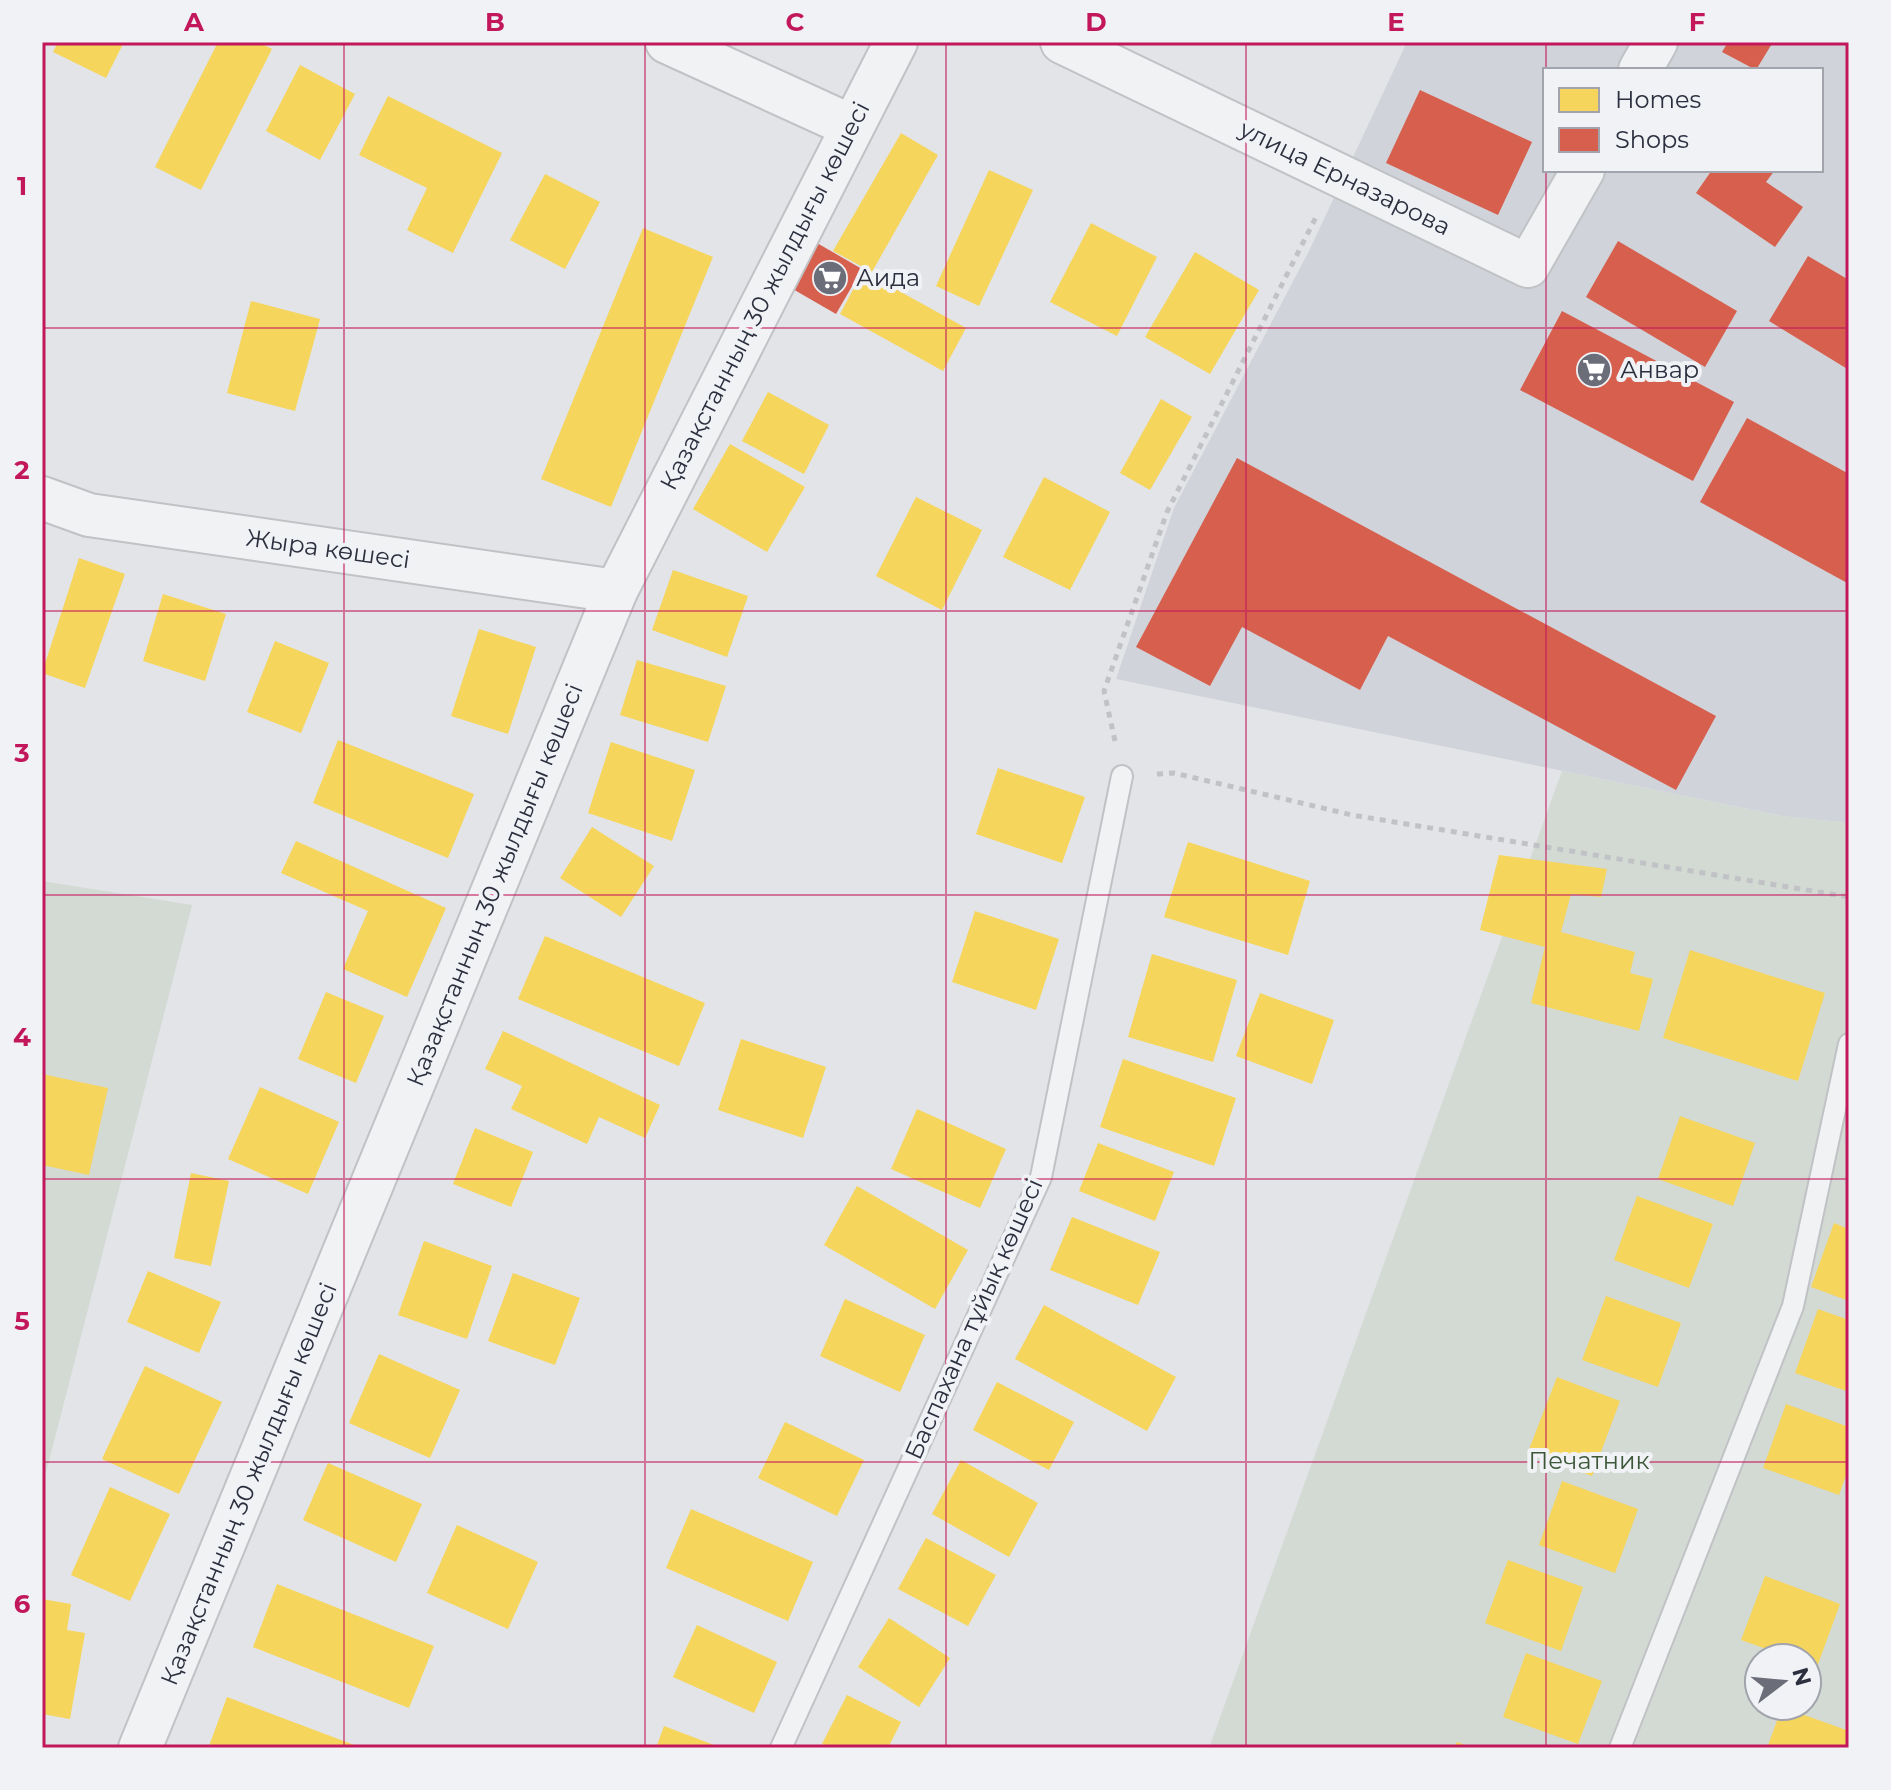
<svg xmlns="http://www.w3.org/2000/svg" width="1891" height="1790" font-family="Montserrat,sans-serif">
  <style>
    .built { fill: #d1d3da; fill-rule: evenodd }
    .green { fill: #d2dad3; fill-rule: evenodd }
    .homes { fill: #f6d55c }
    .shops { fill: #d6604d }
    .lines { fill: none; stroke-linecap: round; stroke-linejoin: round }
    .service-casing { stroke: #c1c2c5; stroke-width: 24 }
    .minor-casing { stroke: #c1c2c5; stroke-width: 46 }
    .path { stroke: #c1c2c6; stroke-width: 5; stroke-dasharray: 6 6; stroke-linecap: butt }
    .service { stroke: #f1f2f4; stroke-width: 20 }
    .minor { stroke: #f1f2f4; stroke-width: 42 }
    .grid { fill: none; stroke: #c2185b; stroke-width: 2; stroke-opacity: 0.55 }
    .labels { text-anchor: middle; stroke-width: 8; stroke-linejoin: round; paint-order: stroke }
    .street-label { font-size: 24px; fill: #2b2f3e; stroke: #f0f2f6 }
    .poi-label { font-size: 24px; fill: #2b2f3e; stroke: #f0f2f6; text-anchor: start }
    .park-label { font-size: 24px; fill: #3c5839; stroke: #f0f2f6 }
    .neatline { fill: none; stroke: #c2185b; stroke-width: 3 }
    .grid-label { font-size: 26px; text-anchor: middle; font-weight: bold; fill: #c2185b }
  </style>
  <rect width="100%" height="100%" fill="#e2e4e7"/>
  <!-- built -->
  <path class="built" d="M1407,42H1849V823L1782,816L1116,679L1174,508L1309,251ZM1545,70H1821V170H1545Z"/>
  <!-- green -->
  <g class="green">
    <path d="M1562,771L1782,816L1849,823V1748H1209ZM1759,1658H1807V1706H1759Z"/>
    <polygon points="42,881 192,905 42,1488"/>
  </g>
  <!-- homes -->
  <g class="homes">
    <polygon points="58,42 124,42 106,78 53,52"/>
    <polygon points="218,42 258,42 272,49 201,190 155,167"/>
    <polygon points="300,65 355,94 320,160 266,131"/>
    <polygon points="388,96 502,153 453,253 407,230 427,188 359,155"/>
    <polygon points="901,133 938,155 872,272 833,251"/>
    <polygon points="989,170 1033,190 979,306 936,286"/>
    <polygon points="545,174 600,202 565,269 510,240"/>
    <polygon points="1091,223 1157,257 1117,336 1050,302"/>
    <polygon points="643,228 713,257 611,507 541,479"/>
    <polygon points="1195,252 1259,290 1210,374 1145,337"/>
    <polygon points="863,271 966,328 943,371 840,314"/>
    <polygon points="251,301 320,319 295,411 227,393"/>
    <polygon points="768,392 829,425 804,474 742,441"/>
    <polygon points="1161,399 1192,417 1150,490 1120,473"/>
    <polygon points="730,444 805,487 767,552 693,509"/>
    <polygon points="1044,477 1110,512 1070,590 1003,557"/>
    <polygon points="916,497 982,530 942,610 876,576"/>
    <polygon points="79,558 125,574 85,688 42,673"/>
    <polygon points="673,570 748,596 727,657 652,630"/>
    <polygon points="163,594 226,614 205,681 143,661"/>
    <polygon points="479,629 536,647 508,734 451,716"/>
    <polygon points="275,641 329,663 301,733 247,712"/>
    <polygon points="637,660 726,686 708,742 620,715"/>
    <polygon points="338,740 474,794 448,858 313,803"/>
    <polygon points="611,742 695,770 672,841 588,813"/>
    <polygon points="998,768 1085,797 1062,863 976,834"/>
    <polygon points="592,827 654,866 621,917 560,878"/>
    <polygon points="296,841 446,908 407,997 343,969 368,911 281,873"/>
    <polygon points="1188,842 1310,881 1288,955 1164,917"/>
    <polygon points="1499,855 1607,869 1601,897 1571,894 1561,932 1635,952 1630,973 1653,979 1639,1031 1531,1003 1545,947 1480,930"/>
    <polygon points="975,911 1059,939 1036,1010 952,982"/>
    <polygon points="545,936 705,1003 679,1066 518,999"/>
    <polygon points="1690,950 1825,993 1798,1081 1663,1038"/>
    <polygon points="1152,954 1237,980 1213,1062 1128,1037"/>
    <polygon points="326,992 384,1016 356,1083 298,1059"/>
    <polygon points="1260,993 1334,1020 1312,1084 1236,1056"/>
    <polygon points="503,1031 660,1105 645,1138 599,1117 587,1144 511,1109 522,1086 485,1069"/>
    <polygon points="741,1039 826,1067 803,1138 718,1110"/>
    <polygon points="1123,1059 1236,1098 1214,1166 1100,1127"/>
    <polygon points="42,1074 108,1088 89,1175 42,1165"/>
    <polygon points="260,1087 339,1122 308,1194 228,1159"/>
    <polygon points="917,1109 1006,1149 980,1208 891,1169"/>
    <polygon points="1680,1116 1755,1143 1733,1206 1658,1179"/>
    <polygon points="475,1128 533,1152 511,1207 453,1184"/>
    <polygon points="1098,1143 1174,1172 1155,1221 1079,1191"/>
    <polygon points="191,1173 229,1181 211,1266 174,1258"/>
    <polygon points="857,1186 968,1250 935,1309 824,1245"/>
    <polygon points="1637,1196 1713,1224 1689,1288 1614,1260"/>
    <polygon points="1072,1217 1160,1252 1138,1305 1050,1270"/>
    <polygon points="1834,1223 1849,1229 1849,1301 1811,1287"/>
    <polygon points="424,1241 492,1266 467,1339 398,1315"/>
    <polygon points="148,1271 221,1302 199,1353 127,1322"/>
    <polygon points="513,1273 580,1298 555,1365 488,1341"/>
    <polygon points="1606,1296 1681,1323 1658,1387 1582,1360"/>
    <polygon points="845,1299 925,1335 900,1392 820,1356"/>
    <polygon points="1044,1305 1176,1377 1147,1431 1015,1359"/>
    <polygon points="1818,1309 1849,1320 1849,1392 1795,1373"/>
    <polygon points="379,1354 460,1390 430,1458 349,1423"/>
    <polygon points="145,1366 222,1402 179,1494 102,1459"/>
    <polygon points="1557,1377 1620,1401 1592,1476 1528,1452"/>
    <polygon points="997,1382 1074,1422 1049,1470 973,1430"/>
    <polygon points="1786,1404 1849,1427 1849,1467 1839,1495 1763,1468"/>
    <polygon points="785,1422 864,1460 837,1516 758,1478"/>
    <polygon points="961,1460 1038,1503 1009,1557 932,1514"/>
    <polygon points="328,1463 422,1504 396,1562 303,1520"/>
    <polygon points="1562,1481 1638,1509 1615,1573 1539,1545"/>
    <polygon points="110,1487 170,1514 130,1601 71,1575"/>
    <polygon points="691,1509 813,1562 788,1621 666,1568"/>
    <polygon points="457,1525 538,1562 508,1629 427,1593"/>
    <polygon points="926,1538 996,1575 968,1626 898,1589"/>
    <polygon points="1508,1560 1583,1587 1561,1651 1485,1623"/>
    <polygon points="1765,1576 1840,1604 1817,1667 1807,1664 1807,1658 1792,1658 1741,1640"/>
    <polygon points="277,1584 434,1646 409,1708 253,1647"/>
    <polygon points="42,1599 71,1604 67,1630 85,1633 70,1719 42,1714"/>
    <polygon points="889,1618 950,1658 919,1707 858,1667"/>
    <polygon points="697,1625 777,1662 754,1713 673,1677"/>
    <polygon points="1526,1653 1602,1681 1578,1744 1503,1717"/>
    <polygon points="847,1695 901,1722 888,1748 831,1748 822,1744"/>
    <polygon points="227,1697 357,1746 356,1748 209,1746"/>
    <polygon points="1782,1707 1849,1731 1849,1748 1767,1748"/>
    <polygon points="664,1726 722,1748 656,1748"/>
    <polygon points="1457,1742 1473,1748 1454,1748"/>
  </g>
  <!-- shops -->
  <g class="shops">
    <polygon points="1728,42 1773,42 1756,70 1722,52"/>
    <polygon points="1420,90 1532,142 1498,215 1386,163"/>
    <polygon points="1712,170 1775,170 1766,182 1803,207 1775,247 1696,193"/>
    <polygon points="1618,241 1737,311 1705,367 1586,297"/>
    <polygon points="817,243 862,269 836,314 791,288"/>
    <polygon points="1808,256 1849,280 1849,370 1769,321"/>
    <polygon points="1562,311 1734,402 1693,481 1520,390"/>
    <polygon points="1747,418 1849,474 1849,584 1700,502"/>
    <polygon points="1237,458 1716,716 1676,790 1388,636 1360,690 1242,627 1210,686 1136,647"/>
  </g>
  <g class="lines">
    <!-- service casing -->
    <g class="service-casing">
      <g id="service">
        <polyline points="781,1748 1041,1177 1122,776"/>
        <polyline points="1620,1748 1793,1306 1849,1044"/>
      </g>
    </g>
    <!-- minor casing -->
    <g class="minor-casing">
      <g id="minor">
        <polyline points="667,42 851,126"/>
        <polyline points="1062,42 1528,266 1583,170"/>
        <polyline points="1640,70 1656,42"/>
        <polyline points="42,498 89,515 616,591"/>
        <polyline points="140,1748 616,591 896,42"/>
      </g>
    </g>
    <!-- path -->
    <g class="path">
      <polyline points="1115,741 1104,691 1167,512 1317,215"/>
      <polyline points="1157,774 1174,773 1352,815 1849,897"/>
    </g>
    <!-- service -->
    <use href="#service" class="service"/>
    <!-- minor -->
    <use href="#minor" class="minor"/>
  </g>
  <!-- grid -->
  <path class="grid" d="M344,42V1748M645,42V1748M946,42V1748M1246,42V1748M1546,42V70M1546,170V1748M42,328H1849M42,611H1849M42,895H1849M42,1179H1849M42,1462H1849"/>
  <!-- icons -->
  <defs>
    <g id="supermarket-disc" transform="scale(1.8)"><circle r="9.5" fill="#6b6e79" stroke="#f0f2f6"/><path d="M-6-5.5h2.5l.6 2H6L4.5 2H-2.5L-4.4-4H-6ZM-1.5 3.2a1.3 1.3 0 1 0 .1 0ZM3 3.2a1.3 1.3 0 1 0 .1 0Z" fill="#fff"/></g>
  </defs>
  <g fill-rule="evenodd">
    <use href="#supermarket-disc" x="830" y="278"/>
    <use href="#supermarket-disc" x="1594" y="370"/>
  </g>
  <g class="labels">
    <!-- street labels -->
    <g class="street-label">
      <text transform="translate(1345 178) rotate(26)" y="8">улица Ерназарова</text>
      <text transform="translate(765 296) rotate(-63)" y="8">Қазақстанның 30 жылдығы көшесі</text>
      <text transform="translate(328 549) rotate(8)" y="8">Жыра көшесі</text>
      <text transform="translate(495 885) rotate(-68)" y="8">Қазақстанның 30 жылдығы көшесі</text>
      <text transform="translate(974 1319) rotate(-66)" y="8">Баспахана тұйық көшесі</text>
      <text transform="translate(249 1484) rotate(-68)" y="8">Қазақстанның 30 жылдығы көшесі</text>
    </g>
    <!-- poi labels -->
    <g class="poi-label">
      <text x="856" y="286">Аида</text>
      <text x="1620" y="378">Анвар</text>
    </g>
    <!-- park labels -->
    <g class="park-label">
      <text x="1589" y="1469">Печатник</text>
    </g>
  </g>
  <!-- border -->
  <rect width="1891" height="1790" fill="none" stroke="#f0f2f6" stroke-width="88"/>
  <!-- legend -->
  <rect x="1543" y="68" width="280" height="104" fill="#f0f2f6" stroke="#a1a4ac" stroke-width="2"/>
  <rect x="1559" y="88" width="40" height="24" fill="#f6d55c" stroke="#a1a4ac" stroke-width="2"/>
  <text x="1615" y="108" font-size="24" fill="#2b2f3e">Homes</text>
  <rect x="1559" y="128" width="40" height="24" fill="#d6604d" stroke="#a1a4ac" stroke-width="2"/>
  <text x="1615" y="148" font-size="24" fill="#2b2f3e">Shops</text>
  <!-- north arrow -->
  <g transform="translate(1783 1682) rotate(74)"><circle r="38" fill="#f0f2f6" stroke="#a1a4ac" stroke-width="2"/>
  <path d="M0-6L14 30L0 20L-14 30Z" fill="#6b6e79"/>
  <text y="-12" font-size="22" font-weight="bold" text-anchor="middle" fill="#2b2f3e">N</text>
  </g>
  <rect x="44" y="44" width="1803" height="1702" class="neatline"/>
  <g class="grid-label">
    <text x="194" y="31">A</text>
    <text x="495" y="31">B</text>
    <text x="795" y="31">C</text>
    <text x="1096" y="31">D</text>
    <text x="1396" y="31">E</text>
    <text x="1697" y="31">F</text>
    <text x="22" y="195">1</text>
    <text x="22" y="479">2</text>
    <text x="22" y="762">3</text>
    <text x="22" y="1046">4</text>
    <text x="22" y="1330">5</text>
    <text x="22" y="1613">6</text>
  </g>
</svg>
